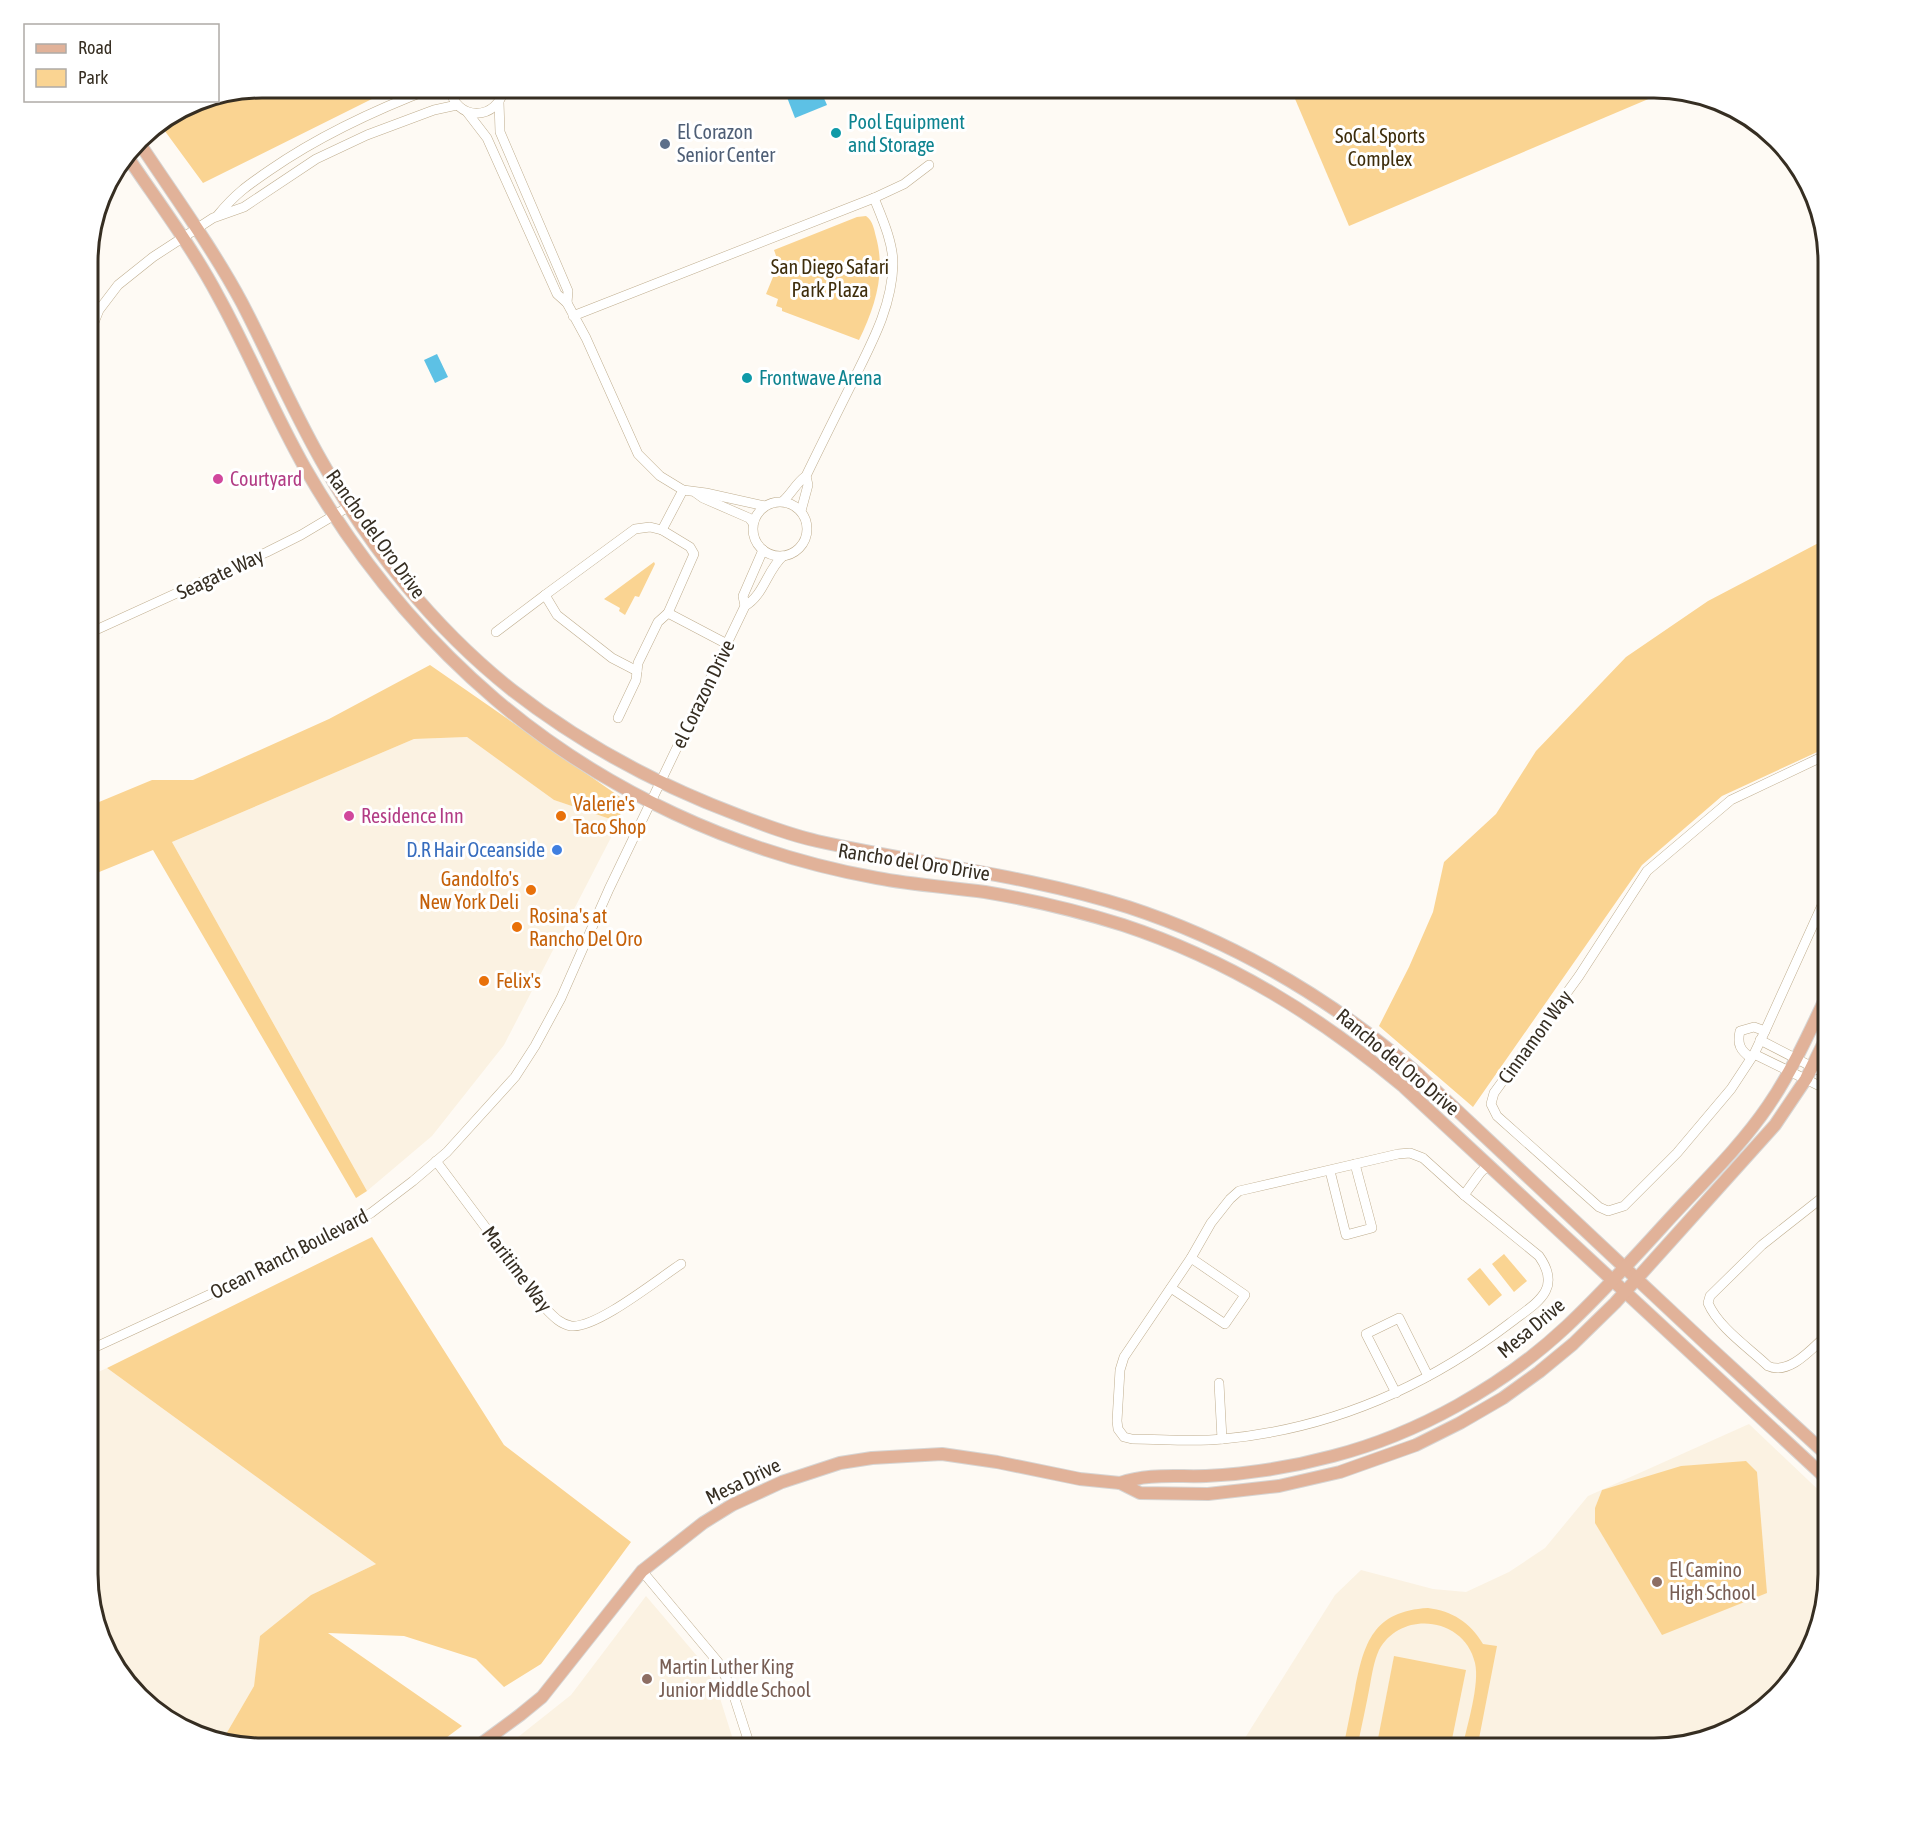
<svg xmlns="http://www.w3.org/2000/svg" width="1915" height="1836" font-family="'Asap Condensed',sans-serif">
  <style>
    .built { fill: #fbf2e2 }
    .green { fill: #fad492 }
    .water { fill: #5dc1e5 }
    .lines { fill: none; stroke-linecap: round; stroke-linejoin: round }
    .minor-casing { stroke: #bfad8e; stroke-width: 10 }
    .major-casing { stroke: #d7d5d3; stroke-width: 14 }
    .minor { stroke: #fff; stroke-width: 9 }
    .major { stroke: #e1b299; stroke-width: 12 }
    .culture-dot { fill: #0f9aa8; stroke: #fff; stroke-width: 2 }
    .service-dot { fill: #5c6f8a; stroke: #fff; stroke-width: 2 }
    .hotel-dot { fill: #d1479c; stroke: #fff; stroke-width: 2 }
    .food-dot { fill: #e8710a; stroke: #fff; stroke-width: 2 }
    .shop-dot { fill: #3f7fe0; stroke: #fff; stroke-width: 2 }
    .education-dot { fill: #8d6e63; stroke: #fff; stroke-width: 2 }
    .labels { text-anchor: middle; stroke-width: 6; stroke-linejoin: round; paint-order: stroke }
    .culture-label { font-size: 20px; fill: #0d838f; stroke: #fff; text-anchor: start }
    .service-label { font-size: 20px; fill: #4e5e75; stroke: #fff; text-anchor: start }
    .park-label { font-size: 20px; fill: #3e2d0b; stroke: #fff }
    .hotel-label { font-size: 20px; fill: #b23c85; stroke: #fff; text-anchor: start }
    .street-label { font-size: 20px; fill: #362e22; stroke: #fff }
    .food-label { font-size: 20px; fill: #c56008; stroke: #fff; text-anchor: start }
    .shop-label { font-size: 20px; fill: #366cbe; stroke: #fff; text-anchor: end }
    .education-label { font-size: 20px; fill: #785e54; stroke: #fff; text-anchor: start }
    .rim { fill: none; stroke: #362e22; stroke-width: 3 }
  </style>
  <rect width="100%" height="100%" fill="#fefaf4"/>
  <!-- built -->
  <g class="built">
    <polygon points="467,737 554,800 619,822 504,1045 432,1136 367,1191 172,842 414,739"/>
    <polygon points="107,1368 376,1564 311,1595 261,1636 254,1686 222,1741 194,1736 131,1690 100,1641 87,1575 87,1377"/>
    <polygon points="1749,1424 1828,1499 1828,1574 1815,1642 1769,1705 1720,1736 1654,1749 1238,1749 1335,1595 1361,1570 1433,1589 1466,1592 1509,1572 1545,1548 1588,1496"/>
    <polygon points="646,1596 703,1663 719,1695 736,1749 503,1749 571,1695"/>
  </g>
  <!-- green -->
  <g class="green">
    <polygon points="262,87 396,87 203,183 159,123 195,101 218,100 218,96"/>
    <polygon points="1290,87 1664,87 1672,89 1349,226"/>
    <path d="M866,216C873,221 874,229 876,237C886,273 875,307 859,340L782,311V308L776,306L778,299L766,294L773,277L782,273L774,250L857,217Z"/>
    <polygon points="1828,538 1828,747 1722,796 1642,865 1473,1107 1379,1026 1409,967 1433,912 1444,862 1496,814 1536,751 1626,657 1708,601"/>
    <polygon points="654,562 655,564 639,597 635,596 625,615 619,611 620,608 604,599"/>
    <polygon points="430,665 623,799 619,822 554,800 467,737 414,739 172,842 367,1191 356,1198 153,850 87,877 87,807 152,780 193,780 329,719"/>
    <polygon points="372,1237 504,1445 631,1542 541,1664 504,1687 476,1659 404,1636 328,1633 462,1726 431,1749 262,1749 222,1741 254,1686 260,1636 311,1595 376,1564 107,1368"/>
    <polygon points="1504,1254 1527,1281 1514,1292 1492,1264"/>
    <polygon points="1480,1268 1502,1295 1489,1306 1467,1279"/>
    <polygon points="1746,1461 1757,1472 1767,1593 1662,1635 1595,1523 1595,1508 1602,1490 1681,1466"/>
    <path d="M1428,1608C1452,1611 1470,1622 1483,1644L1497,1646L1477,1749H1462C1467,1726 1480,1684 1475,1663C1465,1617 1401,1609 1379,1650C1374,1661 1372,1674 1370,1685C1366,1707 1361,1728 1357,1749H1343C1347,1729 1351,1709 1355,1689C1364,1643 1373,1611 1428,1608Z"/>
    <polygon points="1394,1656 1466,1670 1450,1749 1376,1749"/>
  </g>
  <!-- water -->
  <g class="water">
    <polygon points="783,87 819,87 827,105 795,118"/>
    <polygon points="437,354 448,377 435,383 424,360"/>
  </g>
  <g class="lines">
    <!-- minor casing -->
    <g class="minor-casing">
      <g id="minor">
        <path d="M450,87C454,122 499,122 504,87"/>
        <polyline points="499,102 500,132 568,291 567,303"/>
        <polyline points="467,112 487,138 557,294 567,303 586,338 638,454 660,476 683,490 706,493 765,506"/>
        <path d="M218,215C235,194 248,185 270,170C322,134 377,109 435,87"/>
        <polyline points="573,316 874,198 904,184 929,165"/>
        <polyline points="87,340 99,310 118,285 153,257 213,218 244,207 316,159 367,135 434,110 457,105"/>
        <polyline points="696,493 703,498 749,518 753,523"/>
        <path d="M783,501C792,493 796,483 806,476C821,445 836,415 851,385C870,346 892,308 893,264C893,242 882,218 874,198"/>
        <circle cx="780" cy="529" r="27"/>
        <polyline points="801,511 808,485 806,476"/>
        <polyline points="662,530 690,547 694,554 668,613 727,644"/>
        <polyline points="745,606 743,596 763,550"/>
        <polyline points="496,632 545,595"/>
        <polyline points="87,634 267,552 301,535 348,507"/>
        <polyline points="637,671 612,658 557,615 545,595 635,529 650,527 662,530 683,490"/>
        <polyline points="618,718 636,680 638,663 658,622 668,613"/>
        <polyline points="1828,754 1731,800 1647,871 1579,976 1494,1093 1491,1104 1497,1116 1599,1207 1608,1211 1624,1206 1677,1153 1731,1089 1754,1054 1765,1031 1828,892"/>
        <polyline points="1760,1040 1828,1075"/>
        <polyline points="1754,1054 1828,1090"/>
        <path d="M1751,1058C1740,1050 1737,1044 1740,1031L1754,1027L1765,1031"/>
        <path d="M1410,1153L1423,1158L1464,1195L1539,1256C1563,1290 1536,1303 1510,1323C1425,1388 1330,1429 1223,1439C1193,1442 1162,1439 1132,1439L1124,1437L1118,1429L1117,1421L1120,1370L1124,1357L1191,1258L1211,1223L1230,1199L1239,1191L1398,1154Z"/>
        <path d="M436,1161L548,1311C555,1318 561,1324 571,1326C596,1329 658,1279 681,1264"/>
        <polyline points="1330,1171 1346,1235 1372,1228 1355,1164"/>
        <path d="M1828,1193L1762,1245L1710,1296L1708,1303C1719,1328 1748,1347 1768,1366C1790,1376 1813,1347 1828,1334"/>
        <polyline points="1464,1195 1480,1173 1487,1166"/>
        <polyline points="1171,1288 1225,1324 1245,1295 1191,1258"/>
        <path d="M87,1351L304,1251L371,1213L413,1181L447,1152L515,1077L535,1046L561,998L609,889L745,606C764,595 767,570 783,556"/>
        <polyline points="1219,1383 1222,1439"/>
        <polyline points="1396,1393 1366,1334 1399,1318 1428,1376"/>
        <polyline points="642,1571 718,1662 732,1690 751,1749"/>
      </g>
    </g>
    <!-- major casing -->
    <g class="major-casing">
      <g id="major">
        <path d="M138,141C173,194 212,247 242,303C269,355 292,409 321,460C369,547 434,628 512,690C580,743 658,785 738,815C764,825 790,835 817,841C920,864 1027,875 1128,907C1235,942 1331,999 1416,1072L1704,1342L1828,1456"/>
        <path d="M127,156C158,202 192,247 218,296C249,352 273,412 305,468C355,555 419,634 495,699C603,791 738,853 877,878C913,885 949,887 985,892C1032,900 1078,911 1123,925C1229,960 1319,1016 1404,1087L1828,1480"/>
        <path d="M1120,1483C1148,1473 1177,1477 1206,1476C1249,1474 1292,1467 1333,1456C1418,1434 1503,1386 1567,1326C1601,1294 1632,1260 1662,1227C1698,1187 1738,1150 1768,1106C1792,1071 1810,1031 1828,993"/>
        <polyline points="474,1749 520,1715 542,1697 642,1571 703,1523 732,1505 782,1482 840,1463 872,1458 942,1454 997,1462 1080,1479 1120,1483 1140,1493 1208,1494 1279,1486 1340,1472 1416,1445 1460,1423 1503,1398 1539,1372 1573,1344 1615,1303 1775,1125 1806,1079 1828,1034"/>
      </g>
    </g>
    <!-- minor -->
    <use href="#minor" class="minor"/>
    <!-- major -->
    <use href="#major" class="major"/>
  </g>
  <!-- markers -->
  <g class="culture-dot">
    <circle cx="836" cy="133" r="6"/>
    <circle cx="747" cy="378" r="6"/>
  </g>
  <circle class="service-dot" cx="665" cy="144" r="6"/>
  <g class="hotel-dot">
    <circle cx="218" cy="479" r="6"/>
    <circle cx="349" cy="816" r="6"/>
  </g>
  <g class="food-dot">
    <circle cx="561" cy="816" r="6"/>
    <circle cx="531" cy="890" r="6"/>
    <circle cx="517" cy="927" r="6"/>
    <circle cx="484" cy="981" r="6"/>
  </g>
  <circle class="shop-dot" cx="557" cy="850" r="6"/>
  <g class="education-dot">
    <circle cx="1657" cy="1582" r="6"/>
    <circle cx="647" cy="1679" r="6"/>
  </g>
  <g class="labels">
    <!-- culture labels -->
    <g class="culture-label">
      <text x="848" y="129">Pool Equipment<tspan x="848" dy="23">and Storage</tspan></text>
      <text x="759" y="385">Frontwave Arena</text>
    </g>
    <!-- service labels -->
    <g class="service-label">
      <text x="677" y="139">El Corazon<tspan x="677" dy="23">Senior Center</tspan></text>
    </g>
    <!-- park labels -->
    <g class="park-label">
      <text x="1380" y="143">SoCal Sports<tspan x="1380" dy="23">Complex</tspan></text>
      <text x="830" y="274">San Diego Safari<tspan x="830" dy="23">Park Plaza</tspan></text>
    </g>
    <!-- hotel labels -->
    <g class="hotel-label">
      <text x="230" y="486">Courtyard</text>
      <text x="361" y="823">Residence Inn</text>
    </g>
    <!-- street labels -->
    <g class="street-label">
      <text transform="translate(376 534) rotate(54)" y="7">Rancho del Oro Drive</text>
      <text transform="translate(220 574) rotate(-25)" y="7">Seagate Way</text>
      <text transform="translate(703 694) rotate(-64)" y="7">el Corazon Drive</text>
      <text transform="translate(914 862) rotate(9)" y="7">Rancho del Oro Drive</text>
      <text transform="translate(1535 1037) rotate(-54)" y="7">Cinnamon Way</text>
      <text transform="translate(1398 1062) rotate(40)" y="7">Rancho del Oro Drive</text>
      <text transform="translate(289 1254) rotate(-27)" y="7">Ocean Ranch Boulevard</text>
      <text transform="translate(517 1269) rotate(53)" y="7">Maritime Way</text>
      <text transform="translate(1531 1328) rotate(-40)" y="7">Mesa Drive</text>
      <text transform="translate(743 1481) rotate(-26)" y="7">Mesa Drive</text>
    </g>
    <!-- food labels -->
    <g class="food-label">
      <text x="573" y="811">Valerie's<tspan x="573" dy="23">Taco Shop</tspan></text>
      <text x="519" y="886" text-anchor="end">Gandolfo's<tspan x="519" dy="23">New York Deli</tspan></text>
      <text x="529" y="923">Rosina's at<tspan x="529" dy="23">Rancho Del Oro</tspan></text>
      <text x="496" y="988">Felix's</text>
    </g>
    <!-- shop labels -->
    <g class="shop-label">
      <text x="545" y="857">D.R Hair Oceanside</text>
    </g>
    <!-- education labels -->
    <g class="education-label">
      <text x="1669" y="1577">El Camino<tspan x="1669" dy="23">High School</tspan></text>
      <text x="659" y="1674">Martin Luther King<tspan x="659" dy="23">Junior Middle School</tspan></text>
    </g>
  </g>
  <!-- crop -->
  <path d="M0 0H1915V1836H0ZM262 98H1654A164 164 0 0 1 1818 262V1574A164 164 0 0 1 1654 1738H262A164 164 0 0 1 98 1574V262A164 164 0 0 1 262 98Z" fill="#fff" fill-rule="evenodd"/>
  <path class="rim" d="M262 98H1654A164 164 0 0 1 1818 262V1574A164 164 0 0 1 1654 1738H262A164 164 0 0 1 98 1574V262A164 164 0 0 1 262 98Z"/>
  <!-- legend -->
  <rect x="24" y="24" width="195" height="78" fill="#ffffff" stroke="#afaba7" stroke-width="1.5"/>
  <rect x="36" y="44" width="30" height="9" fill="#e1b299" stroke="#afaba7" stroke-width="1.5"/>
  <text x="78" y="54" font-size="18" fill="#362e22">Road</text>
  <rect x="36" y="69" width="30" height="18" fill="#fad492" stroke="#afaba7" stroke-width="1.5"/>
  <text x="78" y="84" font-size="18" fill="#362e22">Park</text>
</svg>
